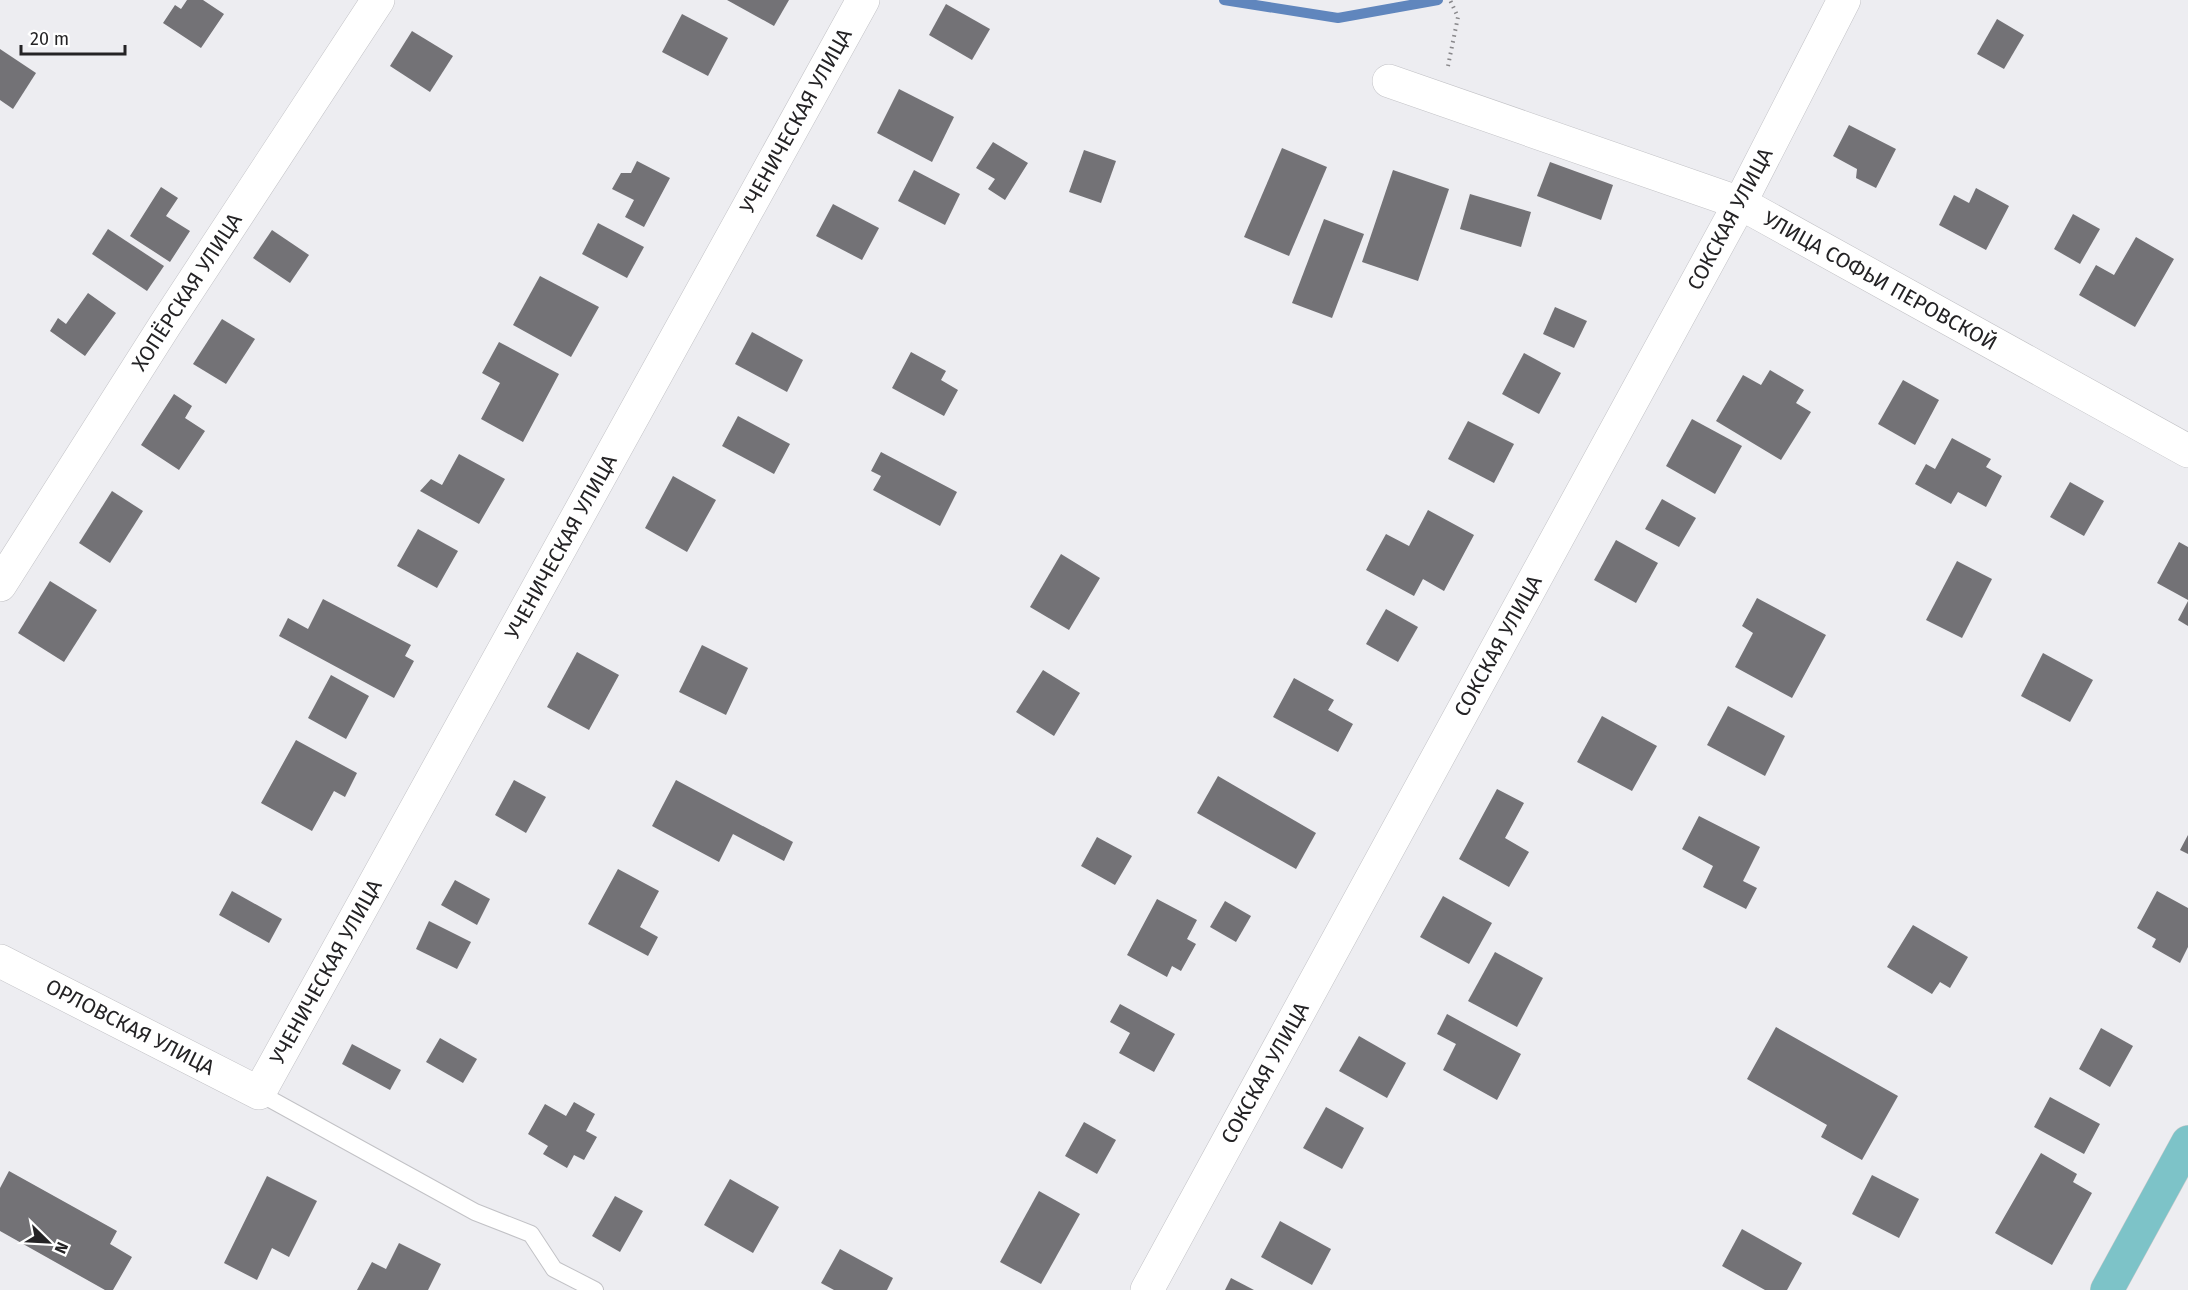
<svg xmlns="http://www.w3.org/2000/svg" width="2188" height="1290" font-family="'Fira Sans',sans-serif">
  <style>
    .lines { fill: none; stroke-linecap: round; stroke-linejoin: round }
    .stream { stroke: #6086bd; stroke-width: 10 }
    .building { fill: #737276 }
    .lane-casing { stroke: #c2c2c6; stroke-width: 18 }
    .street-casing { stroke: #c2c2c6; stroke-width: 34 }
    .primary-casing { stroke: #cacacb; stroke-width: 34 }
    .path { stroke: #88878a; stroke-width: 4; stroke-dasharray: 1.5 4.5; stroke-linecap: butt }
    .lane { stroke: #fff; stroke-width: 16 }
    .street { stroke: #fff; stroke-width: 33 }
    .primary { stroke: #7dc3c8; stroke-width: 33 }
    .labels { text-anchor: middle; stroke-width: 4.5; stroke-linejoin: round; paint-order: stroke }
    .street-label { font-size: 21px; fill: #242325; stroke: #fff }
  </style>
  <rect width="100%" height="100%" fill="#ededf1"/>
  <g class="lines">
    <!-- stream -->
    <polyline class="stream" points="1224,0 1338,18 1438,0"/>
  </g>
  <!-- building -->
  <g class="building">
    <polygon points="187,0 203,0 224,14 201,48 163,23 175,5 181,9"/>
    <polygon points="727,0 789,0 774,26"/>
    <polygon points="946,4 990,29 972,60 929,35"/>
    <polygon points="682,14 728,38 708,76 662,52"/>
    <polygon points="1997,19 2024,35 2004,69 1977,54"/>
    <polygon points="412,31 453,56 430,92 390,66"/>
    <polygon points="0,49 36,73 13,109 0,100"/>
    <polygon points="899,89 954,117 932,162 877,133"/>
    <polygon points="1849,125 1896,149 1876,188 1856,178 1857,169 1833,156"/>
    <polygon points="993,142 1028,163 1005,200 988,189 995,179 976,168"/>
    <polygon points="1282,148 1327,167 1289,256 1244,237"/>
    <polygon points="1084,150 1116,161 1101,203 1069,192"/>
    <polygon points="637,161 670,178 644,227 625,217 634,200 612,189 621,173 631,173"/>
    <polygon points="1550,162 1613,185 1601,220 1537,196"/>
    <polygon points="914,170 960,194 945,225 898,201"/>
    <polygon points="1393,170 1449,189 1418,281 1362,262"/>
    <polygon points="161,187 178,198 166,216 190,231 170,262 130,236"/>
    <polygon points="1976,188 2009,206 1986,250 1939,225 1954,195 1969,203"/>
    <polygon points="1470,194 1531,212 1521,247 1460,229"/>
    <polygon points="833,204 879,228 862,260 816,236"/>
    <polygon points="2073,214 2100,229 2080,264 2054,249"/>
    <polygon points="1324,219 1364,234 1332,318 1292,303"/>
    <polygon points="598,223 644,247 627,278 582,254"/>
    <polygon points="108,229 164,266 147,291 92,254"/>
    <polygon points="272,230 309,255 290,283 253,258"/>
    <polygon points="2136,237 2174,259 2135,327 2079,295 2096,265 2114,275"/>
    <polygon points="540,276 599,307 571,357 513,325"/>
    <polygon points="88,293 116,313 85,356 50,331 58,318 66,324"/>
    <polygon points="1555,307 1587,321 1574,348 1543,334"/>
    <polygon points="222,319 255,339 226,384 193,364"/>
    <polygon points="752,332 803,360 787,392 735,364"/>
    <polygon points="499,342 559,374 523,442 481,419 500,383 482,373"/>
    <polygon points="911,352 946,371 941,380 958,390 944,416 892,388"/>
    <polygon points="1524,353 1561,373 1539,414 1502,394"/>
    <polygon points="1770,370 1804,390 1796,403 1811,412 1781,460 1716,421 1743,375 1761,385"/>
    <polygon points="1903,380 1939,400 1915,445 1878,424"/>
    <polygon points="174,394 192,406 185,418 205,431 179,470 141,445"/>
    <polygon points="738,416 790,444 774,474 722,446"/>
    <polygon points="1692,419 1742,446 1715,494 1666,466"/>
    <polygon points="1468,421 1514,444 1494,483 1448,459"/>
    <polygon points="1952,438 1991,459 1986,467 2002,476 1986,507 1958,492 1951,504 1915,484 1926,464 1935,469"/>
    <polygon points="881,452 957,492 940,526 873,490 881,476 871,471"/>
    <polygon points="459,454 505,479 479,524 420,491 431,479 442,485"/>
    <polygon points="673,476 716,500 687,552 645,528"/>
    <polygon points="2070,482 2104,501 2084,536 2050,517"/>
    <polygon points="112,491 143,511 110,563 79,543"/>
    <polygon points="1662,499 1696,518 1679,547 1645,529"/>
    <polygon points="1428,510 1474,535 1444,591 1423,579 1414,596 1366,570 1386,534 1409,546"/>
    <polygon points="418,529 458,551 437,588 397,566"/>
    <polygon points="1616,540 1658,563 1636,603 1594,580"/>
    <polygon points="2179,542 2188,547 2188,600 2157,583"/>
    <polygon points="1061,554 1100,578 1069,630 1030,607"/>
    <polygon points="1957,561 1992,579 1962,638 1926,620"/>
    <polygon points="50,581 97,610 64,662 18,633"/>
    <polygon points="1757,598 1826,635 1792,698 1735,667 1753,633 1742,626"/>
    <polygon points="323,599 411,645 405,656 414,661 394,698 279,636 288,618 308,629"/>
    <polygon points="2188,601 2188,626 2178,620"/>
    <polygon points="1386,609 1418,627 1398,662 1366,644"/>
    <polygon points="702,645 748,668 726,715 679,692"/>
    <polygon points="577,652 619,675 589,730 547,707"/>
    <polygon points="2043,653 2093,680 2070,722 2021,696"/>
    <polygon points="1043,670 1080,693 1054,736 1016,712"/>
    <polygon points="331,675 369,696 346,739 308,718"/>
    <polygon points="1294,678 1334,700 1328,710 1353,724 1338,752 1273,717"/>
    <polygon points="1728,706 1785,736 1765,776 1707,745"/>
    <polygon points="1602,716 1657,746 1632,791 1577,762"/>
    <polygon points="296,740 357,773 345,797 334,791 312,831 261,803"/>
    <polygon points="1218,776 1316,833 1296,869 1197,813"/>
    <polygon points="514,780 546,797 526,833 495,815"/>
    <polygon points="676,780 793,842 784,861 733,834 719,862 652,826"/>
    <polygon points="1497,789 1524,803 1505,838 1529,852 1509,887 1459,859"/>
    <polygon points="1699,816 1760,847 1743,881 1757,888 1746,909 1703,887 1713,866 1682,849"/>
    <polygon points="2188,835 2188,854 2180,850"/>
    <polygon points="1097,837 1132,856 1115,885 1081,866"/>
    <polygon points="618,869 659,891 640,927 658,937 648,956 588,924"/>
    <polygon points="455,880 490,899 477,925 441,905"/>
    <polygon points="232,891 282,919 269,943 219,915"/>
    <polygon points="2157,891 2188,908 2188,947 2180,963 2152,947 2156,939 2137,928"/>
    <polygon points="1443,896 1492,923 1469,964 1420,937"/>
    <polygon points="1157,899 1197,920 1187,939 1196,944 1181,971 1172,966 1167,977 1127,955"/>
    <polygon points="1225,901 1251,916 1236,942 1210,927"/>
    <polygon points="429,921 471,942 457,969 416,949"/>
    <polygon points="1913,925 1968,957 1950,988 1940,982 1932,994 1887,967"/>
    <polygon points="1495,952 1543,978 1517,1027 1468,1001"/>
    <polygon points="1120,1004 1175,1034 1154,1072 1119,1053 1130,1033 1110,1022"/>
    <polygon points="1447,1014 1521,1054 1497,1100 1443,1070 1456,1044 1437,1034"/>
    <polygon points="1776,1027 1898,1096 1862,1160 1821,1137 1827,1125 1747,1079"/>
    <polygon points="2101,1028 2133,1046 2110,1087 2079,1069"/>
    <polygon points="1359,1036 1406,1063 1387,1098 1339,1071"/>
    <polygon points="440,1038 477,1059 463,1083 426,1062"/>
    <polygon points="352,1044 401,1070 390,1090 342,1064"/>
    <polygon points="2050,1097 2100,1124 2084,1154 2034,1127"/>
    <polygon points="574,1102 595,1114 586,1131 597,1137 584,1160 574,1155 567,1168 543,1154 548,1146 528,1134 545,1104 566,1116"/>
    <polygon points="1326,1107 1364,1128 1342,1169 1303,1148"/>
    <polygon points="1084,1122 1116,1140 1097,1174 1065,1156"/>
    <polygon points="2041,1153 2077,1174 2073,1182 2092,1193 2052,1265 1995,1233"/>
    <polygon points="9,1171 117,1231 110,1244 132,1257 113,1290 105,1290 0,1231 0,1188"/>
    <polygon points="1872,1175 1919,1199 1899,1238 1852,1214"/>
    <polygon points="267,1176 317,1201 289,1257 272,1248 257,1280 224,1263"/>
    <polygon points="730,1179 779,1207 753,1253 704,1225"/>
    <polygon points="1039,1191 1080,1214 1041,1284 1000,1262"/>
    <polygon points="615,1196 643,1211 620,1252 592,1236"/>
    <polygon points="1280,1221 1331,1249 1312,1285 1261,1257"/>
    <polygon points="1742,1229 1802,1263 1787,1290 1765,1290 1722,1266"/>
    <polygon points="399,1243 441,1264 428,1290 357,1290 372,1262 386,1269"/>
    <polygon points="840,1249 893,1278 887,1290 834,1290 821,1283"/>
    <polygon points="1231,1278 1254,1290 1225,1290"/>
  </g>
  <g class="lines">
    <!-- lane casing -->
    <g class="lane-casing">
      <polyline id="lane" points="259,1093 475,1212 531,1234 554,1269 595,1290"/>
    </g>
    <!-- street casing -->
    <g class="street-casing">
      <g id="street">
        <polyline points="1389,81 1740,203 2188,451"/>
        <polyline points="0,585 165,325 378,0"/>
        <polyline points="0,961 259,1093 863,0"/>
        <polyline points="1147,1290 1740,203 1844,0"/>
      </g>
    </g>
    <!-- primary casing -->
    <g class="primary-casing">
      <polyline id="primary" points="2107,1290 2188,1142"/>
    </g>
    <!-- path -->
    <polyline class="path" points="1448,66 1458,17 1450,0"/>
    <!-- lane -->
    <use href="#lane" class="lane"/>
    <!-- street -->
    <use href="#street" class="street"/>
    <!-- primary -->
    <use href="#primary" class="primary"/>
  </g>
  <g class="labels">
    <!-- street labels -->
    <g class="street-label">
      <text transform="translate(796 121) rotate(-61)" y="7">УЧЕНИЧЕСКАЯ УЛИЦА</text>
      <text transform="translate(1730 219) rotate(-62)" y="7">СОКСКАЯ УЛИЦА</text>
      <text transform="translate(1880 281) rotate(29)" y="7">УЛИЦА СОФЬИ ПЕРОВСКОЙ</text>
      <text transform="translate(187 292) rotate(-57)" y="7">ХОПЁРСКАЯ УЛИЦА</text>
      <text transform="translate(561 547) rotate(-61)" y="7">УЧЕНИЧЕСКАЯ УЛИЦА</text>
      <text transform="translate(1498 646) rotate(-61)" y="7">СОКСКАЯ УЛИЦА</text>
      <text transform="translate(326 972) rotate(-61)" y="7">УЧЕНИЧЕСКАЯ УЛИЦА</text>
      <text transform="translate(130 1027) rotate(27)" y="7">ОРЛОВСКАЯ УЛИЦА</text>
      <text transform="translate(1265 1073) rotate(-61)" y="7">СОКСКАЯ УЛИЦА</text>
    </g>
  </g>
  <!-- north arrow -->
  <g transform="translate(48 1242) rotate(114)" stroke="#ffffff" stroke-width="4.5" paint-order="stroke">
  <path d="M0-4.5L10 22L0 15L-10 22Z" fill="#242325"/>
  <text y="-9" font-size="16" font-weight="bold" text-anchor="middle" fill="#242325">N</text>
  </g>
  <!-- scale -->
  <path d="M21 45v9h104v-9" fill="none" stroke="#242325" stroke-width="3"/>
  <text x="30" y="45" font-size="18" fill="#242325" stroke="#ffffff" stroke-width="4.5" paint-order="stroke">20 m</text>
</svg>
